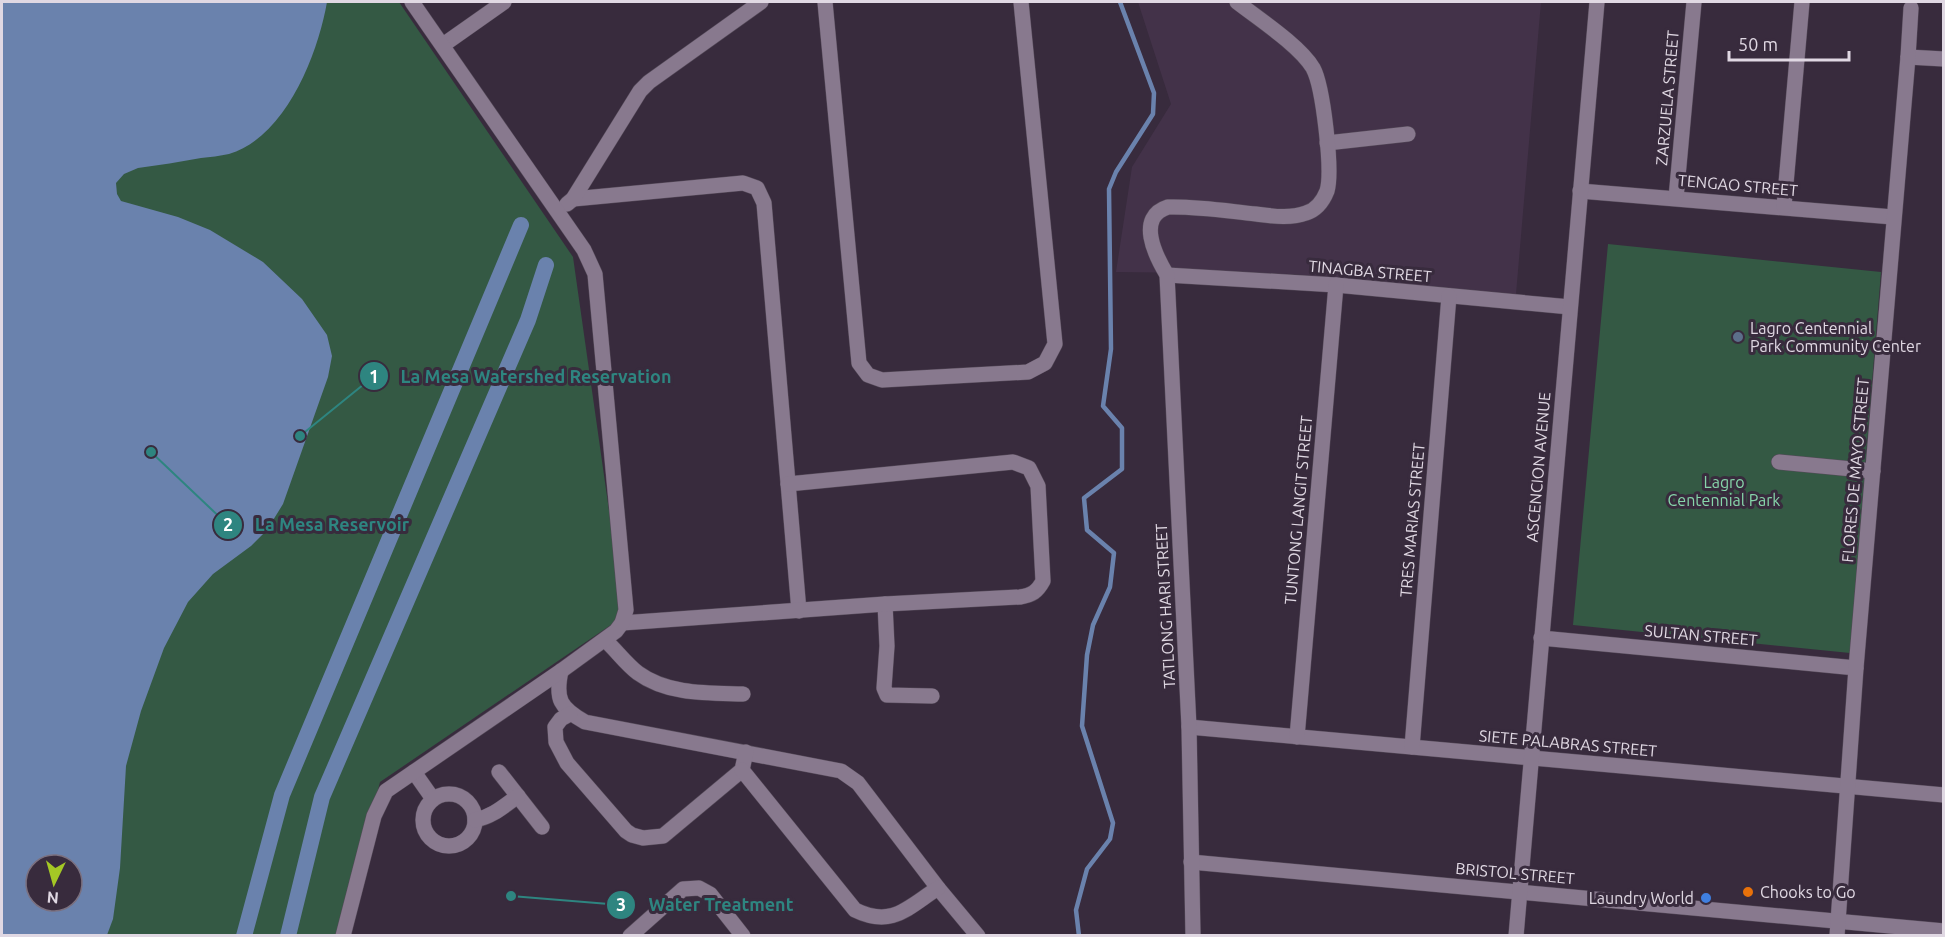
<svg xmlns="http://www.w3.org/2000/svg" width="1945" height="937" font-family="Ubuntu,sans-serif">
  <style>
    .built { fill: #433249 }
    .green { fill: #345944; fill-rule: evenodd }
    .water { fill: #6a82ad; fill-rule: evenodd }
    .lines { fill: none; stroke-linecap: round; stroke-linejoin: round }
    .stream { stroke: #6a82ad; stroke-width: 4.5 }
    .canal { stroke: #6a82ad; stroke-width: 16 }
    .minor-casing { stroke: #554a59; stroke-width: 16 }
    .minor { stroke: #88798e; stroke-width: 15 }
    .service-dot { fill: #5c6f8a; stroke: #382b3d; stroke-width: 2 }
    .food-dot { fill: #e8710a; stroke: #382b3d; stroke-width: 2 }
    .shop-dot { fill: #3f7fe0; stroke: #382b3d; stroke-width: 2 }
    .labels { text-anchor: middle; stroke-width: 6; stroke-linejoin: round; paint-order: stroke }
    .street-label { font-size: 16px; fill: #e0d8e3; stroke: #382b3d }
    .poi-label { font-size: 16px; fill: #e0d8e3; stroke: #382b3d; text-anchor: start }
    .park-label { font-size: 16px; fill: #87d6aa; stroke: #382b3d }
    .leader { fill: none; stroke: #2e8580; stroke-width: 2 }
    .callout-dot { fill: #2e8580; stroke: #382b3d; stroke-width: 2 }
    .mark-label { font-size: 18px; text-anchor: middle; font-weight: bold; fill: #fff }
    .callout-label { font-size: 18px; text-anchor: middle; font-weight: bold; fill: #2e8580; stroke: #382b3d; stroke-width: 6; stroke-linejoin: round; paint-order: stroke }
  </style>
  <rect width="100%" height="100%" fill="#382b3d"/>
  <!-- built -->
  <polygon class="built" points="1138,2 1541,2 1516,294 1291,274 1116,272 1132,167 1171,104"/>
  <!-- green -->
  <g class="green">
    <path d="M2,2H399L573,257L624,616L380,782L341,935L2,936ZM36,865H72V901H36Z"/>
    <polygon points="1608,244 1881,272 1850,653 1573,625"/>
  </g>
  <!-- water -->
  <path class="water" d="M2,2H327C318,54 286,137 229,154C220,156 210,157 201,158C180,162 159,165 138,168L124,174L116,183L117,194L121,201L178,217L210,230L263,262L302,299L327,335L332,356L328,377L283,504L267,530L251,546L213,574L188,602L164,648L141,711L126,766L120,868L113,919L107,935H2ZM36,865H72V901H36Z"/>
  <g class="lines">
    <!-- stream -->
    <polyline class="stream" points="1079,936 1076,910 1087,869 1110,839 1113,823 1082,726 1087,655 1093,625 1110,587 1114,553 1087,530 1084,498 1122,469 1122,428 1103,406 1111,349 1109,189 1116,172 1153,114 1154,93 1120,2"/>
    <!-- canal -->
    <g class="canal">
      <polyline points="244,936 282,795 521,225"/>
      <polyline points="288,936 322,797 528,320 546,265"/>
    </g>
    <!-- minor casing -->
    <g class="minor-casing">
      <g id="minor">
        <polyline points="825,2 859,363 868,375 882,380 1028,372 1045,363 1055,344 1021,2"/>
        <polyline points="443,45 504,2"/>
        <polyline points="1908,57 1944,59"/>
        <polyline points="1327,143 1408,134"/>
        <polyline points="1580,191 1893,217"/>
        <polyline points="1676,198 1694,2"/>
        <polyline points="573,199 743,183 757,188 764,203 799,611"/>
        <polyline points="567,204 573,199 640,91 649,82 761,2"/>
        <polyline points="1784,206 1802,2"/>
        <polyline points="1167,275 1336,285 1570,307"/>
        <polyline points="1779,462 1873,471"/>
        <polyline points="885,604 887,646 884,688 887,695 932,696"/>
        <path d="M622,623L885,604L1020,597C1032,595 1037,592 1043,581L1038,486L1029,468L1013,462L788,484"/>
        <polyline points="1541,638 1856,668"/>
        <path d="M605,640C616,650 626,664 638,673C668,695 709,693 743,694"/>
        <path d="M561,671C555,699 560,708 585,722L841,771L858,783L938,888L978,936"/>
        <polyline points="570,714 561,719 555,727 556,742 567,763 626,831 632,835 643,838 663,836 742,770 746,752"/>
        <polyline points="1189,727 1944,795"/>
        <polyline points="1297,737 1336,285"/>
        <polyline points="1412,747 1449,296"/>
        <path d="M742,770L855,910C892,928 907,908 938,888"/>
        <polyline points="414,772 433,799"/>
        <polyline points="499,772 542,827"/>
        <circle cx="449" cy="820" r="26"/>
        <path d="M475,820C492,817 504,806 518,796"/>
        <polyline points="1191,862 1944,931"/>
        <polyline points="343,936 374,816 386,791 561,671 616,631 622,623 626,610 595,274 584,250 412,2"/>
        <polyline points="630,936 683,889 699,888 710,894 743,936"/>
        <path d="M1193,936L1189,727L1167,275C1155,255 1136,217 1168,207C1197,206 1227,211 1256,214C1272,216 1290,219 1306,213C1316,210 1323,201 1327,191C1333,171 1323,86 1313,68C1300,46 1259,19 1237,2"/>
        <polyline points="1516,936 1597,2"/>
        <polyline points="1837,936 1856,668 1908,57 1911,8"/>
      </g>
    </g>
    <!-- minor -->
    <use href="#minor" class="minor"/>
  </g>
  <!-- markers -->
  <circle class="service-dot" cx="1738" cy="337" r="6"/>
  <circle class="food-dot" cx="1748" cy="892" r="6"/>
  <circle class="shop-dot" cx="1706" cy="898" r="6"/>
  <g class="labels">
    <!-- street labels -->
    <g class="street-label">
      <text transform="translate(1667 98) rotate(-85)" y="6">ZARZUELA STREET</text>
      <text transform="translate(1738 185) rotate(5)" y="6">TENGAO STREET</text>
      <text transform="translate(1370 271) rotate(5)" y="6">TINAGBA STREET</text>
      <text transform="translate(1538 467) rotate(-85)" y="6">ASCENCION AVENUE</text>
      <text transform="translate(1855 470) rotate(-85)" y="6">FLORES DE MAYO STREET</text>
      <text transform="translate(1298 510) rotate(-85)" y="6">TUNTONG LANGIT STREET</text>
      <text transform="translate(1412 520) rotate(-85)" y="6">TRES MARIAS STREET</text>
      <text transform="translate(1165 606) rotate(-93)" y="6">TATLONG HARI STREET</text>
      <text transform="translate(1701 635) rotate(5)" y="6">SULTAN STREET</text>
      <text transform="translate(1568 743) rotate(5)" y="6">SIETE PALABRAS STREET</text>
      <text transform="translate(1515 873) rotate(5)" y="6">BRISTOL STREET</text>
    </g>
    <!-- poi labels -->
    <g class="poi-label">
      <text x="1750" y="334">Lagro Centennial<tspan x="1750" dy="18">Park Community Center</tspan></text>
      <text x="1760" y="898">Chooks to Go</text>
      <text x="1694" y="904" text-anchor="end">Laundry World</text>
    </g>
    <!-- park labels -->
    <g class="park-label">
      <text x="1724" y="488">Lagro<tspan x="1724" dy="18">Centennial Park</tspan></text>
    </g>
  </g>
  <!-- callouts -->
  <path class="leader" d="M300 436L374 376M151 452L228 525M511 896L621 905"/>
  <g class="callout-dot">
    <circle cx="300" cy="436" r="6"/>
    <circle cx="151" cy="452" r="6"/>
    <circle cx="511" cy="896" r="6"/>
    <circle cx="374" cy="376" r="15"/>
    <circle cx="228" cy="525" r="15"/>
    <circle cx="621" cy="905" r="15"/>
  </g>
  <g class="mark-label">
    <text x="374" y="383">1</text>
    <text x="228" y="531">2</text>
    <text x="621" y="911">3</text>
  </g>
  <g class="callout-label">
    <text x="536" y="383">La Mesa Watershed Reservation</text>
    <text x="332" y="531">La Mesa Reservoir</text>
    <text x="721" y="911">Water Treatment</text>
  </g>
  <!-- border -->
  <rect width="1945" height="937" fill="none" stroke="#e0d8e3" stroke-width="6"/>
  <!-- north arrow -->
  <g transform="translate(54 883) rotate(185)"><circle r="28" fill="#382b3d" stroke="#7b707f" stroke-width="1.5"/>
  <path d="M0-4.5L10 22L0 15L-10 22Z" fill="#a4c825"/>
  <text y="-9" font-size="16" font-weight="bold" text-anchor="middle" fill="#e0d8e3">N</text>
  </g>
  <!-- scale -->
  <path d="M1729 51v9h120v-9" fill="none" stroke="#e0d8e3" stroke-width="3"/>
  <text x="1738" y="51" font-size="18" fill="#e0d8e3" stroke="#382b3d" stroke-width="4.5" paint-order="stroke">50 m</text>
</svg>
